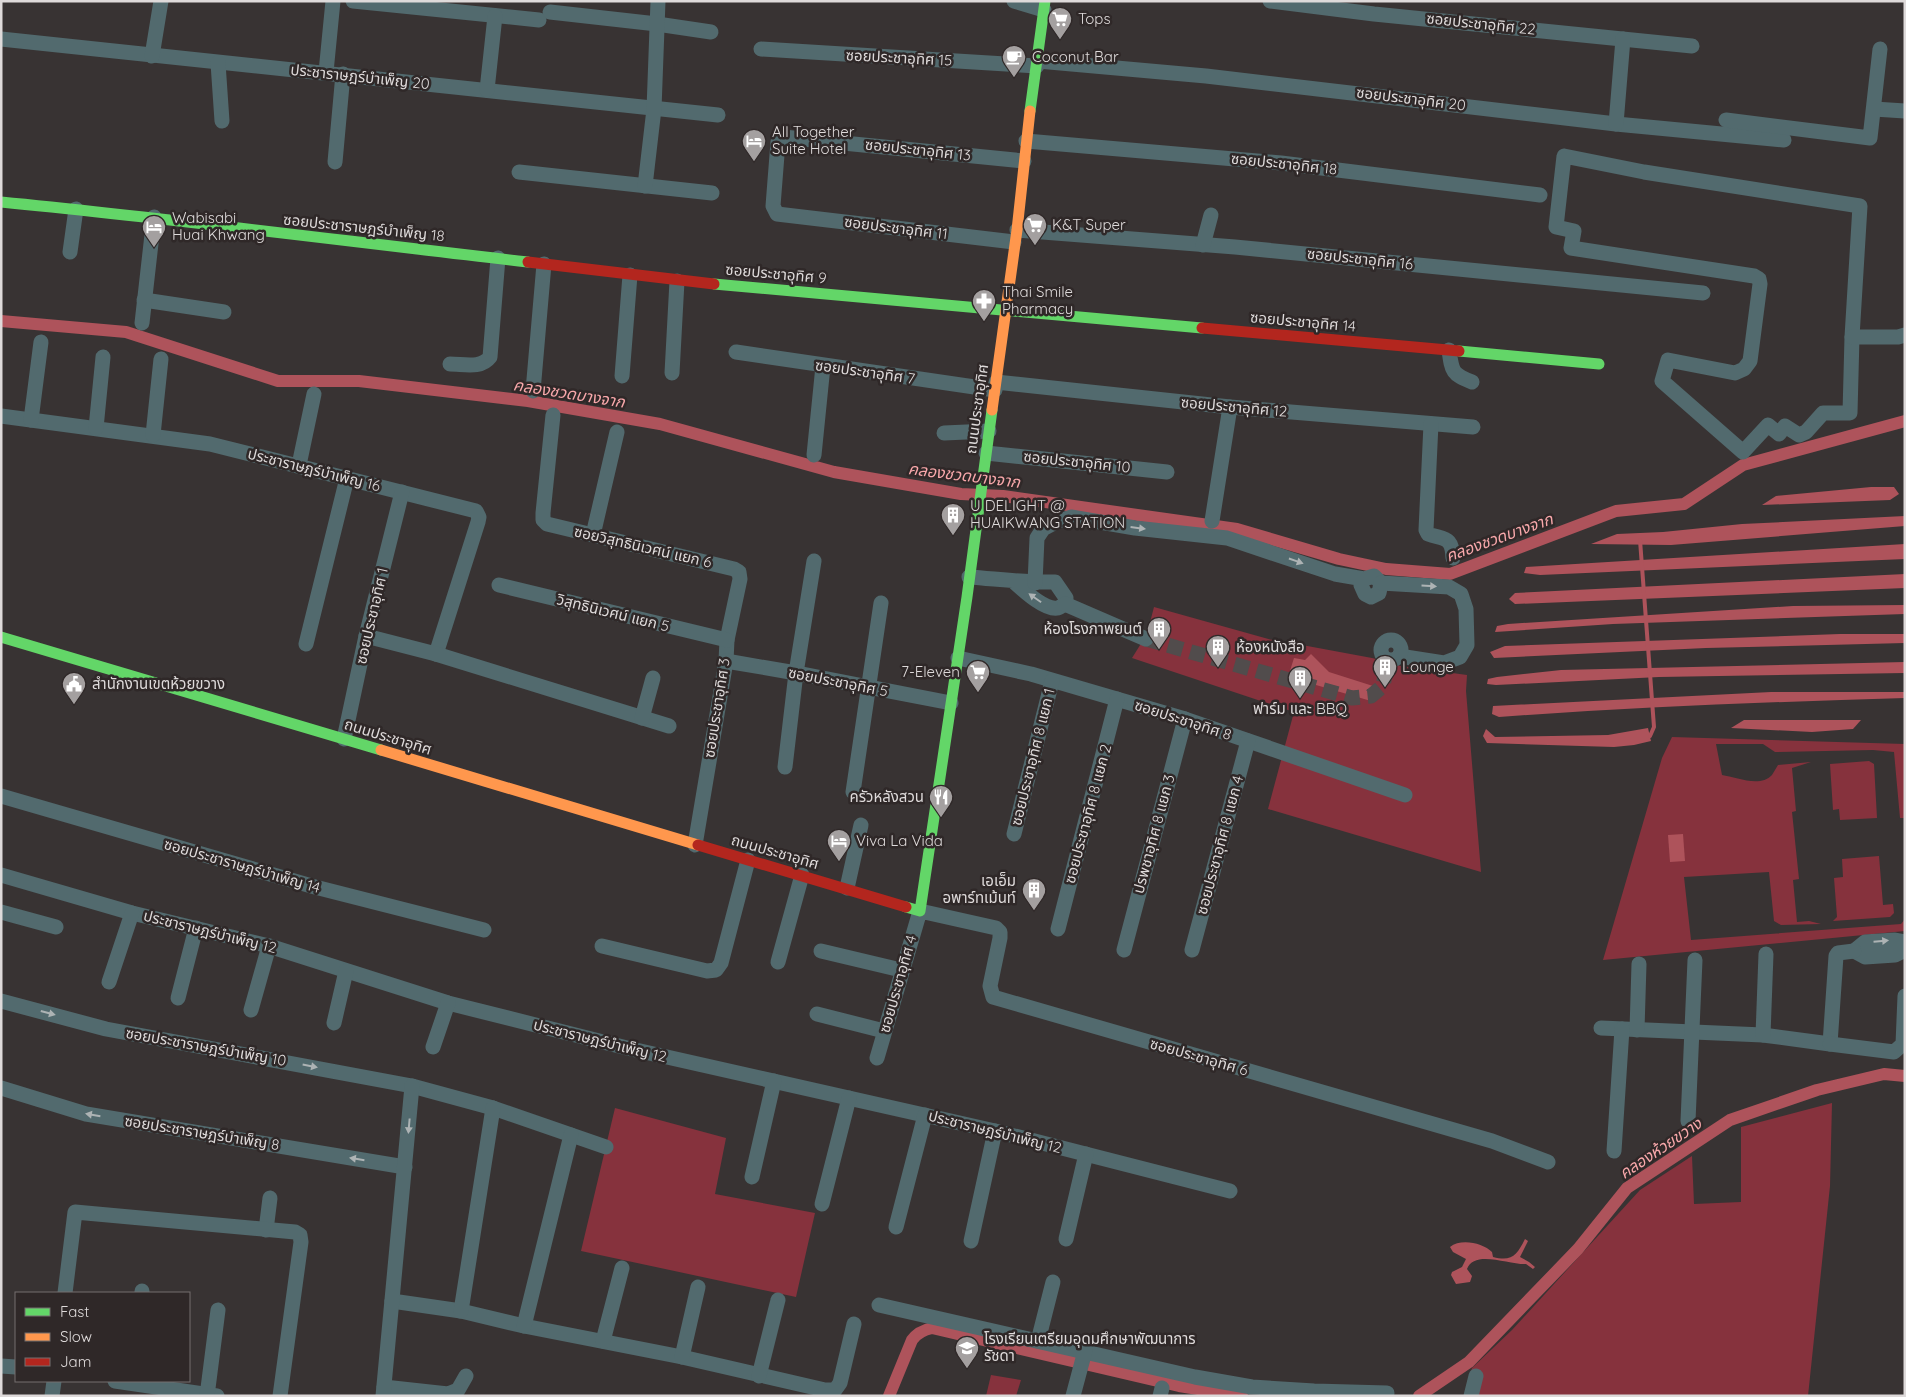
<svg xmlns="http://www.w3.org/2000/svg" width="1906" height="1397" font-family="Quicksand,'Noto Sans Thai',sans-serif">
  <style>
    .green { fill: #86323d }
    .water { fill: #ae535b }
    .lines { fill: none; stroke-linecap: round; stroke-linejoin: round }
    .stream { stroke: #ae535b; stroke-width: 4 }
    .canal { stroke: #ae535b; stroke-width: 12 }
    .street-tunnel { stroke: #514c4c; stroke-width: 15; stroke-dasharray: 15 8; stroke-linecap: butt }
    .street { stroke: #526a6e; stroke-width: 15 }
    .fast { stroke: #63d668; stroke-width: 11 }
    .slow { stroke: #ff974d; stroke-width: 11 }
    .jam { stroke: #b3261e; stroke-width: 11 }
    .oneway { fill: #adb3b4 }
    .labels { text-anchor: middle; stroke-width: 5; stroke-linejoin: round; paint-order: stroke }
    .poi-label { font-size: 15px; fill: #dedada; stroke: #2f2828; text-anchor: start }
    .street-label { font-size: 15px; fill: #dedada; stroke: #2f2828 }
    .water-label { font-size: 16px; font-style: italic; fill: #f8a8ab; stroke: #2f2828 }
  </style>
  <rect width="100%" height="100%" fill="#383333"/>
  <!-- green -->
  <g class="green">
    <polygon points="1154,607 1283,643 1302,645 1372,658 1401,666 1467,675 1466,691 1481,872 1268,809 1294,712 1132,658 1147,634"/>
    <path d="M1672,737L1905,744V818H1900L1894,752L1873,750L1775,752L1763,744H1716L1722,775C1736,777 1760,788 1772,775C1774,772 1776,768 1778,765L1811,762L1792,768L1796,811L1792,812L1799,879L1793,880L1797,922L1809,921L1821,924L1781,925L1774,921L1769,872L1684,877L1691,940L1901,924L1905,919V931L1603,960L1662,758Z"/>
    <polygon points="1869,761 1874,764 1877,818 1840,820 1839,809 1833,810 1830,764"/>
    <polygon points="1879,856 1883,905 1893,904 1894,913 1890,917 1833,921 1837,917 1834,878 1843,877 1842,859"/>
    <polygon points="1832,1103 1830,1186 1808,1396 1464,1396 1472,1368 1512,1330 1640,1190 1692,1156 1694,1204 1741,1202 1741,1127"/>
    <polygon points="615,1108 726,1138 715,1194 815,1213 796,1297 581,1251"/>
    <polygon points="991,1375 1021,1380 1016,1396 986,1396"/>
  </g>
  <!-- water -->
  <g class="water">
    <polygon points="1871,487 1894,487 1899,494 1890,500 1762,505 1776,496"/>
    <polygon points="1905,516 1905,526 1671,545 1591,544 1617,534 1663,532 1742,524"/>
    <polygon points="1905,544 1905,559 1540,575 1524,573 1526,567"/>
    <polygon points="1905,574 1905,588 1515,604 1509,599 1515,593"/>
    <polygon points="1905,605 1905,614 1613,624 1495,632 1497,626 1508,624 1793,606"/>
    <polygon points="1840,634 1905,634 1905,643 1706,648 1494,658 1490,652 1505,646"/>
    <polygon points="1311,654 1329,672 1373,686 1371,701 1316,685 1313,681 1289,674 1294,658 1305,660"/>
    <polygon points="1905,662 1905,673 1659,677 1496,685 1487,684 1488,679 1497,677 1561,670"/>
    <path d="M1771,692H1905V698C1769,702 1634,707 1499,717L1492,714L1493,706Z"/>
    <polygon points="1744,720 1861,720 1853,729 1812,732 1731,728"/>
    <polygon points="1648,728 1651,741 1634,745 1614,747 1487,743 1483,736 1486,729 1495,737 1608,735"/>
    <polygon points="1683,834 1685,861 1670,862 1668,835"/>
    <path d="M1525,1239L1528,1241L1520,1257L1529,1262L1535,1267L1533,1269L1526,1264C1510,1265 1474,1249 1467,1269L1472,1276L1470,1282L1456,1284L1451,1275L1452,1272L1462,1267L1466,1259L1453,1252L1450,1247C1461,1238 1483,1243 1492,1252L1493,1257C1512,1262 1517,1255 1525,1239Z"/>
  </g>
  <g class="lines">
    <!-- stream -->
    <polyline class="stream" points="1640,540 1654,727 1650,736"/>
    <!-- canal -->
    <g class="canal">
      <polyline points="1,321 126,332 278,381 359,381 528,401 660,424 834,472 961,494 1003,496 1237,529 1339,559 1386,569 1450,574 1616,511 1684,504 1743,465 1905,421"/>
      <path d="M889,1396L912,1340C917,1333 923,1330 932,1328L1179,1386L1242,1396"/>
      <polyline points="1419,1396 1469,1362 1578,1249 1627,1188 1730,1120 1817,1090 1884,1074 1905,1076"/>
    </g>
    <!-- street-tunnel -->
    <polyline class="street-tunnel" points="1146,639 1352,698 1371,696 1383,686 1387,664"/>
    <!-- street -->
    <g class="street">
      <polyline points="353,1 539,20"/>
      <polyline points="1014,1 1044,10"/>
      <polyline points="1270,1 1374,14 1692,46"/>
      <polyline points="550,12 657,24 711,32"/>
      <polyline points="1,39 718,115"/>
      <polyline points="761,49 1037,66"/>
      <polyline points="152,56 161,1"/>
      <polyline points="1038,61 1206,76 1616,124 1784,140"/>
      <polyline points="218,63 222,121"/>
      <polyline points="326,72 333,1"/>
      <polyline points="487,90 495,16"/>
      <polyline points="1874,109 1905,111"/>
      <polyline points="1726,120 1870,138 1880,49"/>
      <polyline points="1616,124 1623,39"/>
      <polyline points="1026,141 1281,163 1540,195"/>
      <polygon points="1564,156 1644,172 1860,206 1852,337 1850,413 1823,413 1806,432 1799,435 1785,426 1779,434 1768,425 1743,452 1662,381 1668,360 1735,373 1744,369 1750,361 1760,284 1759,279 1754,276 1571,248 1574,231 1556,227"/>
      <polyline points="335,162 343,74"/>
      <polyline points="519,172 712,193"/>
      <polyline points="645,186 654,109 658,1"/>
      <polyline points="1017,230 1235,247 1703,293"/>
      <polyline points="1014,242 777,214 773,206 778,142 780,138 783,137 1024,161"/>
      <polyline points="1203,245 1211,215"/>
      <polyline points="70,252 76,209"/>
      <polyline points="144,300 224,312"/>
      <polyline points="142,323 154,217"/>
      <polyline points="1852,337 1898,337 1905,335"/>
      <path d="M1449,350C1452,372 1452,374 1472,382"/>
      <polyline points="736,352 995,390"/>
      <path d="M450,364C464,364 481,369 490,357L498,258"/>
      <polyline points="672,373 677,281"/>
      <polyline points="622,376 630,275"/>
      <polyline points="996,382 1230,407 1473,427"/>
      <polyline points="533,391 544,264"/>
      <polyline points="553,415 543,513 543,520 547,524 734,569 739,572 740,579 727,640 726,661 695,845"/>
      <polyline points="1,416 210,444 476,511 479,517 478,522 436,654"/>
      <polyline points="31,420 41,342"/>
      <path d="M1431,424L1426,530L1428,534C1445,540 1452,536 1453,558"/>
      <polyline points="96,428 103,357"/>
      <polyline points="944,433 989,431"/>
      <polyline points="153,435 161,359"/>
      <polyline points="986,453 1167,472"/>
      <polyline points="814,455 823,366"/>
      <polyline points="299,465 314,394"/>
      <polyline points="1212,521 1230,407"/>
      <polyline points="593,535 617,432"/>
      <path d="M969,577C998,579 1026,583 1055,582L1066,598L1065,604C1063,605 1061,607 1058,608C1045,611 1022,589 1013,581"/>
      <polyline points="1035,583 1037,538 1043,529 1056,522 1071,517 1135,528 1227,538 1335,574 1364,579 1374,576 1381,583 1379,593 1371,597 1365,594 1361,585 1364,579"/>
      <polyline points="1381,583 1449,587 1461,594 1466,609 1467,645 1460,657 1444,663 1399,656"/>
      <polyline points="499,585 727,640"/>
      <polyline points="1065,604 1146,639"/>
      <polyline points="366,636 436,654 669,726"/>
      <circle cx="1391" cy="650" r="10"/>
      <polyline points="306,644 347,478"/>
      <polyline points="958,658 1031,674 1185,719 1405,795"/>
      <polyline points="726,661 796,673 951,703"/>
      <polyline points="642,718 653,678"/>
      <polyline points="344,739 366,636 402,492"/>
      <polyline points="785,767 796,673 814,561"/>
      <polyline points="853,792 881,603"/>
      <polyline points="1,796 315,887 484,930"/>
      <polyline points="1014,834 1052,681"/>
      <polyline points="1,875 132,913 269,946 448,1003 627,1048 995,1131 1230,1191"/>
      <polyline points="847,888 861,825"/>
      <polyline points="1,912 56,927"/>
      <polyline points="1058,929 1117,699"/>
      <polyline points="1905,942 1895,940 1865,942 1854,951 1865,957 1895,955 1905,950"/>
      <polyline points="602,946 707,971 716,970 721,963 748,860"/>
      <polyline points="1124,950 1185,719"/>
      <polyline points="1192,950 1248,741"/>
      <polyline points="821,951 901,970"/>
      <polyline points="778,962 802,875"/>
      <polyline points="109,982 132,913"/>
      <polyline points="178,998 196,928"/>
      <polyline points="1,1001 106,1029 412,1086 493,1108 606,1147"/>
      <polyline points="251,1010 269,946"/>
      <polyline points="817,1014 884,1031"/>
      <polyline points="334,1023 346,971"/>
      <polyline points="1601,1028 1763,1035 1830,1044 1836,956 1838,953 1854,951"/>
      <polyline points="1637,1030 1639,964"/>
      <polyline points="1763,1035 1766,954"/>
      <polyline points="1830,1044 1894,1052 1903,1044 1905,996"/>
      <polyline points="433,1047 448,1003"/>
      <polyline points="877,1058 920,911 996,928 1000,932 1000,938 990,986 993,997 1492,1141 1548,1162"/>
      <polyline points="1,1088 86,1114 405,1167"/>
      <polyline points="1688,1121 1695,960"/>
      <polyline points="1614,1151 1622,1029"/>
      <polyline points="752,1177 774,1081"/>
      <polyline points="822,1204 849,1098"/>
      <polyline points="896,1227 925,1115"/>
      <polyline points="266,1230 270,1198"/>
      <polyline points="1066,1239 1086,1154"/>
      <polyline points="971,1241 995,1131"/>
      <polyline points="65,1293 75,1212 295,1232 300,1235 301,1242 280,1396"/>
      <polyline points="142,1293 142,1291"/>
      <polyline points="392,1301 461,1311 524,1326 682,1357 825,1390 835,1390 840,1383 854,1324"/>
      <polyline points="879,1305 1195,1377 1252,1387 1314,1391 1387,1393"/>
      <polyline points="461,1311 493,1108"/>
      <polyline points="524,1326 571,1135"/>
      <polyline points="603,1341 622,1268"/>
      <polyline points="1038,1341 1053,1282"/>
      <polyline points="682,1357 698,1287"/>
      <polyline points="1,1366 16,1367"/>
      <polyline points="759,1376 778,1300"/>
      <polyline points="115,1381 217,1396"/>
      <polyline points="384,1387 448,1394 458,1390 466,1376"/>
      <polyline points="52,1396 54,1381"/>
      <polyline points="207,1396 218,1310"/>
      <polyline points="383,1396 412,1086"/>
      <polyline points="1073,1396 1085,1351"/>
      <polyline points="1160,1396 1162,1388"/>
      <polyline points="1471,1396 1476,1376"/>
    </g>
    <!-- fast -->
    <g class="fast">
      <polyline points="1030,111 1045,1"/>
      <path d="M1,202C177,219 352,242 528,262"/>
      <polyline points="714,284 1202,328"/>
      <polyline points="1459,351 1599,364"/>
      <polyline points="1,637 381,750"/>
      <polyline points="906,907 920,911 967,597 992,410"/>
    </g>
    <!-- slow -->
    <g class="slow">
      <polyline points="992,410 1017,230 1030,111"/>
      <polyline points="381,750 698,845"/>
    </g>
    <!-- jam -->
    <g class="jam">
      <polyline points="528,262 714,284"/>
      <polyline points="1202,328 1459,351"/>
      <polyline points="698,845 906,907"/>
    </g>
  </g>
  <!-- one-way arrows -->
  <defs><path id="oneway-solid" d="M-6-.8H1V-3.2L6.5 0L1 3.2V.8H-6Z" transform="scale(1.25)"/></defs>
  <g class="oneway">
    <use href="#oneway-solid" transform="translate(1138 528) rotate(7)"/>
    <use href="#oneway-solid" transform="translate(1296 561) rotate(19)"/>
    <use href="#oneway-solid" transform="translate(1429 586) rotate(3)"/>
    <use href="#oneway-solid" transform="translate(1035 598) rotate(-145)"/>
    <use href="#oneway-solid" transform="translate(1881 941) rotate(-5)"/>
    <use href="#oneway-solid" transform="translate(48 1013) rotate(15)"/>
    <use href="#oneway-solid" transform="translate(310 1066) rotate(11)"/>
    <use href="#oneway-solid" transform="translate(93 1115) rotate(-170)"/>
    <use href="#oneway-solid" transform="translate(409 1126) rotate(95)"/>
    <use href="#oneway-solid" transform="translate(357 1159) rotate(-171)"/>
  </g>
  <!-- icons -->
  <defs>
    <g id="supermarket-pin" transform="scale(1.25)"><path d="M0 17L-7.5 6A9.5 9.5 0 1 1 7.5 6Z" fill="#a4a0a0" stroke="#2f2828"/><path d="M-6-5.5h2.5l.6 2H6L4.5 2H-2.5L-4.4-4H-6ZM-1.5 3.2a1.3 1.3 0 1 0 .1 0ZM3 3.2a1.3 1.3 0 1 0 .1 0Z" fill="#fff"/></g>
    <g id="cafe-pin" transform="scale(1.25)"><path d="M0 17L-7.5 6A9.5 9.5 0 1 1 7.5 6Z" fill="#a4a0a0" stroke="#2f2828"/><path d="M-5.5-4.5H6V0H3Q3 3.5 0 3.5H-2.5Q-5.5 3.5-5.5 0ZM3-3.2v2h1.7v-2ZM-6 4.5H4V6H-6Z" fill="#fff"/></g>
    <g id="hotel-pin" transform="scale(1.25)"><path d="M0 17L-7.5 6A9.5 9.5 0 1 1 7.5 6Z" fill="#a4a0a0" stroke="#2f2828"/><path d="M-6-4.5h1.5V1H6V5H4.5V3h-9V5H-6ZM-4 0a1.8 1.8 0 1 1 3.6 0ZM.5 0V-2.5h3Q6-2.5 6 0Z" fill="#fff"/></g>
    <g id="pharmacy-pin" transform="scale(1.25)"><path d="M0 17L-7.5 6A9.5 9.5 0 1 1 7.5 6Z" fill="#a4a0a0" stroke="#2f2828"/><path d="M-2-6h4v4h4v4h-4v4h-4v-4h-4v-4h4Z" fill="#fff"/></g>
    <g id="building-pin" transform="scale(1.25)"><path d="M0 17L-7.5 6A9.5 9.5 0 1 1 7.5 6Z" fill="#a4a0a0" stroke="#2f2828"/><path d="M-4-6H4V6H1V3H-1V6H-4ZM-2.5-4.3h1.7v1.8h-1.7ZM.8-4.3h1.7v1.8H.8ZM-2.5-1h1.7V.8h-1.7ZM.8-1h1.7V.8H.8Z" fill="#fff"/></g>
    <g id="civic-pin" transform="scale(1.25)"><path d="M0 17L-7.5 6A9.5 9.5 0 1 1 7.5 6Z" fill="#a4a0a0" stroke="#2f2828"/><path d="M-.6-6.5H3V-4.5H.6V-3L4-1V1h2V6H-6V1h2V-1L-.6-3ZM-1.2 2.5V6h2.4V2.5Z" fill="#fff"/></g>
    <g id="restaurant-pin" transform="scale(1.25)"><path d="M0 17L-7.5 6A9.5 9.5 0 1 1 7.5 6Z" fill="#a4a0a0" stroke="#2f2828"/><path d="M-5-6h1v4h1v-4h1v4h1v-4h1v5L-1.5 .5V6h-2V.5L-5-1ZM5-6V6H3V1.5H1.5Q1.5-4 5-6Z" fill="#fff"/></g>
    <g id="school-pin" transform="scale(1.25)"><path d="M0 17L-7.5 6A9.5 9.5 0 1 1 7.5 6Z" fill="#a4a0a0" stroke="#2f2828"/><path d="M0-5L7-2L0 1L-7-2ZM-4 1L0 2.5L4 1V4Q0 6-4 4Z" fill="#fff"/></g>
  </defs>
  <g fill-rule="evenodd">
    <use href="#supermarket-pin" x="1060" y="19"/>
    <use href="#cafe-pin" x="1014" y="57"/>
    <use href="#hotel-pin" x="754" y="141"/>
    <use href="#supermarket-pin" x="1035" y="225"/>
    <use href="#hotel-pin" x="154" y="227"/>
    <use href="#pharmacy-pin" x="984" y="301"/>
    <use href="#building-pin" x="953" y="515"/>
    <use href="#building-pin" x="1159" y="629"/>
    <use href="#building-pin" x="1218" y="647"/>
    <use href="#building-pin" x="1385" y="667"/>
    <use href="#supermarket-pin" x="978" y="672"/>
    <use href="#building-pin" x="1300" y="678"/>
    <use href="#civic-pin" x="74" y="684"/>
    <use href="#restaurant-pin" x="941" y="797"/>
    <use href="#hotel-pin" x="839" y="841"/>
    <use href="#building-pin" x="1034" y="890"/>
    <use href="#school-pin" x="967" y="1348"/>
  </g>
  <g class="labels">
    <!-- poi labels -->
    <g class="poi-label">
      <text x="1078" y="24">Tops</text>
      <text x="1032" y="62">Coconut Bar</text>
      <text x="772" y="137">All Together<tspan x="772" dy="17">Suite Hotel</tspan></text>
      <text x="172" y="223">Wabisabi<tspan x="172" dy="17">Huai Khwang</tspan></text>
      <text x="1052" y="230">K&amp;T Super</text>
      <text x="1002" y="297">Thai Smile<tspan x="1002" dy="17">Pharmacy</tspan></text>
      <text x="970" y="511">U DELIGHT @<tspan x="970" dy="17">HUAIKWANG STATION</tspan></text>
      <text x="1142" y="634" text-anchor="end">ห้องโรงภาพยนต์</text>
      <text x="1236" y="652">ห้องหนังสือ</text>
      <text x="1402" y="672">Lounge</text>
      <text x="960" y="677" text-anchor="end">7-Eleven</text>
      <text x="92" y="689">สำนักงานเขตห้วยขวาง</text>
      <text x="1300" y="714" text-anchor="middle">ฟาร์ม และ BBQ</text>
      <text x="924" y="802" text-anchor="end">ครัวหลังสวน</text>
      <text x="856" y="846">Viva La Vida</text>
      <text x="1016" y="886" text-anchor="end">เอเอ็ม<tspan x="1016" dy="17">อพาร์ทเม้นท์</tspan></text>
      <text x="984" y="1344">โรงเรียนเตรียมอุดมศึกษาพัฒนาการ<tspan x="984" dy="17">รัชดา</tspan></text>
    </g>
    <!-- street labels -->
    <g class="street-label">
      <text transform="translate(1481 24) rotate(6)" y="5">ซอยประชาอุทิศ 22</text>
      <text transform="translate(899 58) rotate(3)" y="5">ซอยประชาอุทิศ 15</text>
      <text transform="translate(360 77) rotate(6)" y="5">ประชาราษฎร์บำเพ็ญ 20</text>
      <text transform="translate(1411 99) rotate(7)" y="5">ซอยประชาอุทิศ 20</text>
      <text transform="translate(918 150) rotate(6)" y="5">ซอยประชาอุทิศ 13</text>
      <text transform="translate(1284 164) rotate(6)" y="5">ซอยประชาอุทิศ 18</text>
      <text transform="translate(364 228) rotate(6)" y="5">ซอยประชาราษฎร์บำเพ็ญ 18</text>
      <text transform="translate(896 228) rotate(7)" y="5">ซอยประชาอุทิศ 11</text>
      <text transform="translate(1360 259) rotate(6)" y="5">ซอยประชาอุทิศ 16</text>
      <text transform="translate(776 274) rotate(5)" y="5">ซอยประชาอุทิศ 9</text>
      <text transform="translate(1303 322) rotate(5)" y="5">ซอยประชาอุทิศ 14</text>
      <text transform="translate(865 372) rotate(8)" y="5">ซอยประชาอุทิศ 7</text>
      <text transform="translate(1234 407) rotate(5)" y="5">ซอยประชาอุทิศ 12</text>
      <text transform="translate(977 409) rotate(-82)" y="5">ถนนประชาอุทิศ</text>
      <text transform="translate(1077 462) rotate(6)" y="5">ซอยประชาอุทิศ 10</text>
      <text transform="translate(314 470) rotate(14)" y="5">ประชาราษฎร์บำเพ็ญ 16</text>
      <text transform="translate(643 547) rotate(13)" y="5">ซอยวิสุทธินิเวศน์ แยก 6</text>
      <text transform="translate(613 613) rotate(14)" y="5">วิสุทธินิเวศน์ แยก 5</text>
      <text transform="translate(372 616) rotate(-77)" y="5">ซอยประชาอุทิศ 1</text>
      <text transform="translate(838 682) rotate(11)" y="5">ซอยประชาอุทิศ 5</text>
      <text transform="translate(717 708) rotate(-81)" y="5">ซอยประชาอุทิศ 3</text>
      <text transform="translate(1183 720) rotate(18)" y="5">ซอยประชาอุทิศ 8</text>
      <text transform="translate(388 737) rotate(17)" y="5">ถนนประชาอุทิศ</text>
      <text transform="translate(1033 757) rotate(-76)" y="5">ซอยประชาอุทิศ 8 แยก 1</text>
      <text transform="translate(1088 814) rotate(-75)" y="5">ซอยประชาอุทิศ 8 แยก 2</text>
      <text transform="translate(1154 834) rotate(-75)" y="5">ปรพชาอุทิศ 8 แยก 3</text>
      <text transform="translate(1220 845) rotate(-75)" y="5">ซอยประชาอุทิศ 8 แยก 4</text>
      <text transform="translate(775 852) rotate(16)" y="5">ถนนประชาอุทิศ</text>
      <text transform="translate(242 866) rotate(16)" y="5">ซอยประชาราษฎร์บำเพ็ญ 14</text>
      <text transform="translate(210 932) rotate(14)" y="5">ประชาราษฎร์บำเพ็ญ 12</text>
      <text transform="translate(898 984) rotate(-74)" y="5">ซอยประชาอุทิศ 4</text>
      <text transform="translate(600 1041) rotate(14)" y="5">ประชาราษฎร์บำเพ็ญ 12</text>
      <text transform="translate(206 1047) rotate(10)" y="5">ซอยประชาราษฎร์บำเพ็ญ 10</text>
      <text transform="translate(1199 1057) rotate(16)" y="5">ซอยประชาอุทิศ 6</text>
      <text transform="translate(995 1132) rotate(14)" y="5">ประชาราษฎร์บำเพ็ญ 12</text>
      <text transform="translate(202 1133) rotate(9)" y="5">ซอยประชาราษฎร์บำเพ็ญ 8</text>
    </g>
    <!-- water labels -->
    <g class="water-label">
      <text transform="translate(569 393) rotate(9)" y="6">คลองชวดบางจาก</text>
      <text transform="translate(964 475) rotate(7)" y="6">คลองชวดบางจาก</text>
      <text transform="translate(1499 537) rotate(-20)" y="6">คลองชวดบางจาก</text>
      <text transform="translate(1660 1148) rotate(-34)" y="6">คลองห้วยขวาง</text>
    </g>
  </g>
  <!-- border -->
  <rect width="1906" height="1397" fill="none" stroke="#dedada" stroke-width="5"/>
  <!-- legend -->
  <rect x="15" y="1292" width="175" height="90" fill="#2f2828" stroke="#756f6f"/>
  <rect x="25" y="1308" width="25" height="8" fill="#63d668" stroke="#756f6f"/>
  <text x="60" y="1317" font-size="15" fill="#dedada">Fast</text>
  <rect x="25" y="1333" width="25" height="8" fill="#ff974d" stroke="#756f6f"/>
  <text x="60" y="1342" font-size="15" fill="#dedada">Slow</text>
  <rect x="25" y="1358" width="25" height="8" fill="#b3261e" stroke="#756f6f"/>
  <text x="60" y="1367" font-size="15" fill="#dedada">Jam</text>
</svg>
